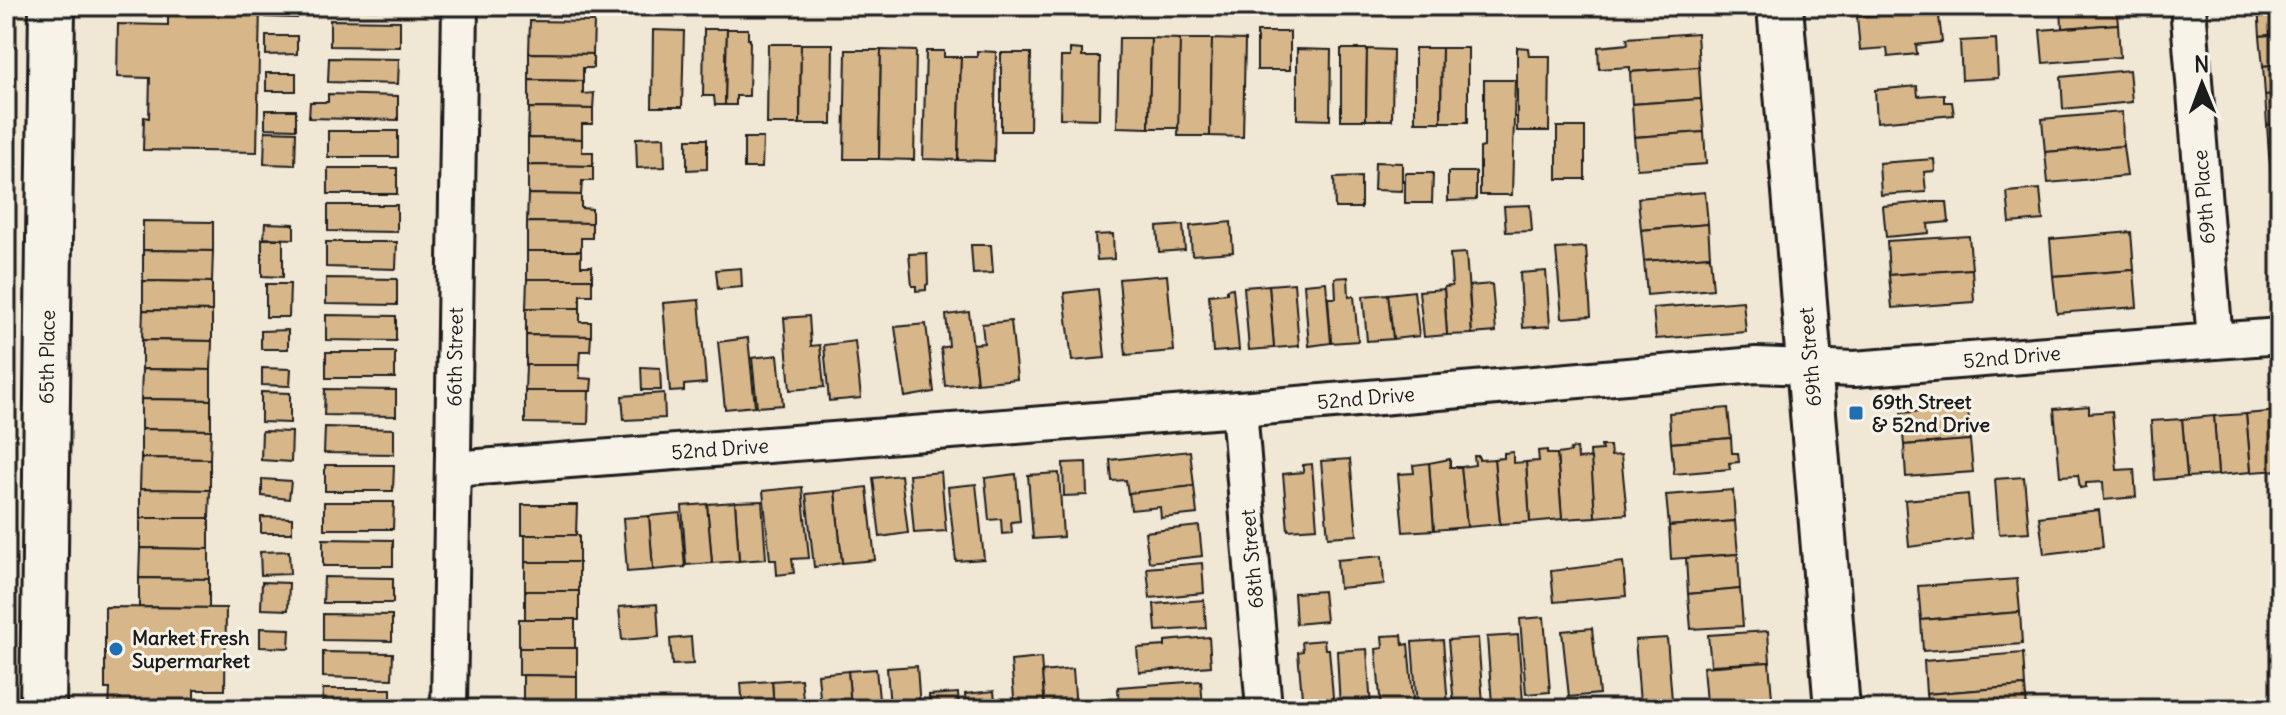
<svg xmlns="http://www.w3.org/2000/svg" width="2286" height="715" font-family="Delius,sans-serif">
  <style>
    .building { fill: #d7b68a; stroke: #1c1c1c; stroke-width: 2 }
    .lines { fill: none; stroke-linecap: round; stroke-linejoin: round }
    .street-casing { stroke: #1c1c1c; stroke-width: 40 }
    .secondary-casing { stroke: #1c1c1c; stroke-width: 50 }
    .street { stroke: #f7f3e8; stroke-width: 34 }
    .secondary { stroke: #f7f3e8; stroke-width: 44 }
    .poi-dot { fill: #1f6fb2; stroke: #f7f3e8; stroke-width: 3 }
    .labels { text-anchor: middle; stroke-width: 6; stroke-linejoin: round; paint-order: stroke }
    .street-label { font-size: 20px; fill: #1c1c1c; stroke: #f7f3e8 }
    .poi-label { font-size: 20px; font-weight: bold; fill: #1c1c1c; stroke: #f7f3e8; text-anchor: start }
  </style>
  <rect width="100%" height="100%" fill="#f1e7d5"/>
  <filter id="ink" filterUnits="userSpaceOnUse"><feTurbulence type="fractalNoise" baseFrequency=".0125" numOctaves="2"/><feDisplacementMap in="SourceGraphic" scale="16" xChannelSelector="R" yChannelSelector="G"/><feConvolveMatrix kernelMatrix="1 2 1 2 8 2 1 2 1" color-interpolation-filters="sRGB"/></filter>
  <g filter="url(#ink)">
    <!-- building -->
    <g class="building">
      <polygon points="260,6 257,152 143,150 144,117 149,118 150,78 117,77 118,24 168,25 168,7 156,6"/>
      <polygon points="266,6 297,6 297,18 266,17"/>
      <polygon points="329,6 400,6 400,10 329,8"/>
      <polygon points="2061,6 2116,6 2118,24 2062,28"/>
      <polygon points="2258,6 2280,6 2280,34 2260,36"/>
      <polygon points="1938,8 1942,42 1916,45 1917,54 1888,57 1887,48 1860,50 1857,17"/>
      <polygon points="330,20 400,21 400,47 330,46"/>
      <polygon points="530,21 594,22 593,54 529,53"/>
      <polygon points="2118,24 2120,57 2043,63 2040,30"/>
      <polygon points="704,29 727,29 725,105 715,105 714,96 703,96"/>
      <polygon points="727,29 748,29 748,39 750,39 749,96 736,96 736,105 725,105"/>
      <polygon points="653,30 684,31 682,107 652,107"/>
      <rect x="1257" y="32" width="33" height="38"/>
      <polygon points="1697,33 1699,67 1630,72 1630,67 1599,69 1598,47 1628,44 1627,38"/>
      <polygon points="2280,34 2280,64 2263,66 2260,36"/>
      <polygon points="266,36 297,36 297,54 266,55"/>
      <polygon points="1119,38 1151,38 1149,128 1117,127"/>
      <polygon points="1151,38 1180,39 1179,128 1149,128"/>
      <polygon points="1180,39 1212,39 1210,136 1178,136"/>
      <polygon points="1212,39 1245,40 1243,137 1210,136"/>
      <polygon points="1996,39 1998,78 1962,80 1960,41"/>
      <polygon points="768,44 801,44 800,124 767,124"/>
      <polygon points="801,44 833,44 832,124 800,124"/>
      <polygon points="1517,47 1528,48 1529,56 1550,56 1549,131 1517,131"/>
      <polygon points="1415,48 1442,48 1441,122 1415,122"/>
      <polygon points="1442,48 1468,48 1468,122 1441,122"/>
      <polygon points="1070,49 1082,50 1082,57 1100,57 1099,119 1060,118 1061,57 1070,57"/>
      <polygon points="1297,49 1331,50 1330,120 1297,119"/>
      <polygon points="1341,49 1367,49 1366,120 1341,120"/>
      <polygon points="1367,49 1393,50 1392,120 1366,120"/>
      <polygon points="846,50 881,50 879,159 844,159"/>
      <polygon points="881,50 916,51 914,160 879,159"/>
      <polygon points="926,51 944,51 944,57 961,57 958,160 923,159"/>
      <polygon points="977,51 996,52 994,161 958,160 961,57 977,57"/>
      <polygon points="529,53 593,54 593,68 583,68 583,81 529,80"/>
      <polygon points="1001,53 1031,53 1030,131 1001,131"/>
      <polygon points="329,58 399,59 398,84 328,82"/>
      <polygon points="2280,64 2280,94 2265,95 2263,66"/>
      <polygon points="1699,67 1701,99 1632,104 1630,72"/>
      <polygon points="2129,70 2132,102 2063,109 2061,77"/>
      <rect x="266" y="73" width="30" height="18"/>
      <polygon points="529,80 583,81 583,94 594,93 593,109 529,108"/>
      <polygon points="1484,80 1515,80 1512,195 1480,195 1480,148 1484,147"/>
      <polygon points="1917,86 1918,96 1944,94 1944,102 1952,102 1954,115 1877,122 1875,90"/>
      <polygon points="328,94 398,96 398,120 309,118 310,102 328,102"/>
      <polygon points="2280,94 2280,124 2267,125 2265,95"/>
      <polygon points="1701,99 1704,132 1634,137 1632,104"/>
      <polygon points="529,108 593,109 593,124 582,124 582,139 528,138"/>
      <polygon points="265,110 296,110 296,129 265,128"/>
      <polygon points="2122,112 2123,146 2045,152 2042,119"/>
      <polygon points="2280,124 2280,153 2269,154 2267,125"/>
      <rect x="1557" y="127" width="28" height="52"/>
      <polygon points="265,131 296,132 295,165 264,164"/>
      <rect x="328" y="131" width="70" height="26"/>
      <polygon points="1704,132 1706,164 1637,169 1634,137"/>
      <polygon points="664,137 665,167 637,168 636,138"/>
      <polygon points="528,138 582,139 582,152 593,152 593,166 528,165"/>
      <polygon points="744,138 763,138 762,168 744,168"/>
      <polygon points="687,139 707,139 707,169 687,170"/>
      <polygon points="2123,146 2127,176 2048,183 2045,152"/>
      <polygon points="2280,153 2280,184 2272,184 2269,154"/>
      <polygon points="1934,159 1935,171 1924,172 1926,192 1881,195 1879,163"/>
      <polygon points="1375,162 1402,163 1402,191 1374,190"/>
      <polygon points="528,165 593,166 593,181 582,181 581,195 528,194"/>
      <rect x="328" y="168" width="69" height="26"/>
      <polygon points="1448,172 1476,172 1476,200 1448,201"/>
      <polygon points="1405,173 1433,173 1432,203 1405,203"/>
      <polygon points="1361,177 1361,208 1335,208 1334,178"/>
      <polygon points="2272,184 2280,184 2280,214 2274,214"/>
      <polygon points="2040,189 2043,220 2010,223 2007,192"/>
      <polygon points="1705,192 1708,224 1641,230 1638,198"/>
      <polygon points="528,194 581,195 581,208 592,209 592,223 527,222"/>
      <polygon points="1927,202 1947,202 1949,222 1928,224 1929,233 1886,237 1883,206"/>
      <polygon points="328,205 397,205 397,232 328,231"/>
      <polygon points="1530,205 1532,231 1506,232 1504,206"/>
      <polygon points="2274,214 2280,214 2280,243 2277,243"/>
      <polygon points="143,221 213,222 213,251 143,250"/>
      <polygon points="527,222 592,223 592,238 581,238 581,251 527,251"/>
      <polygon points="1231,222 1233,252 1192,255 1190,226"/>
      <polygon points="265,223 294,224 294,239 264,238"/>
      <polygon points="1708,224 1710,256 1644,261 1641,230"/>
      <polygon points="1183,225 1185,250 1159,252 1157,227"/>
      <polygon points="2131,232 2134,270 2053,276 2050,239"/>
      <polygon points="1113,234 1114,259 1097,260 1095,235"/>
      <polygon points="1969,236 1972,269 1889,275 1887,241"/>
      <polygon points="262,239 283,239 283,277 262,276"/>
      <polygon points="326,242 397,242 396,269 326,267"/>
      <polygon points="971,245 991,245 993,273 973,274"/>
      <polygon points="1586,247 1591,316 1562,318 1556,249"/>
      <polygon points="143,250 213,251 212,282 143,281"/>
      <polygon points="527,251 581,251 581,266 592,266 592,279 527,279"/>
      <polygon points="927,253 928,284 926,285 926,290 916,291 916,286 912,286 909,254"/>
      <polygon points="1466,253 1472,334 1447,335 1444,287 1452,286 1450,254"/>
      <polygon points="1710,256 1713,289 1647,295 1644,261"/>
      <polygon points="741,268 742,287 718,289 716,270"/>
      <polygon points="1972,269 1974,302 1892,308 1889,275"/>
      <polygon points="2134,270 2137,307 2057,313 2053,276"/>
      <polygon points="1546,271 1550,326 1523,328 1520,273"/>
      <polygon points="1167,275 1174,351 1126,355 1119,279"/>
      <polygon points="1348,277 1349,297 1354,296 1358,341 1331,343 1328,298 1336,298 1335,278"/>
      <polygon points="326,278 397,279 397,305 326,304"/>
      <polygon points="527,279 592,279 592,295 580,295 580,308 526,308"/>
      <polygon points="143,281 212,282 212,311 143,310"/>
      <polygon points="1326,282 1331,343 1309,346 1304,284"/>
      <polygon points="1294,283 1299,346 1274,348 1269,285"/>
      <polygon points="266,284 290,284 289,317 266,317"/>
      <polygon points="1492,284 1496,332 1472,334 1469,286"/>
      <polygon points="1269,285 1274,348 1249,350 1244,287"/>
      <polygon points="1233,288 1239,350 1213,352 1209,295 1227,293 1227,289"/>
      <polygon points="1098,289 1105,358 1072,361 1064,293"/>
      <polygon points="1444,289 1447,335 1424,337 1419,291"/>
      <polygon points="1414,291 1419,336 1393,339 1388,294"/>
      <polygon points="1388,294 1393,339 1367,341 1363,296"/>
      <polygon points="699,300 706,383 684,385 684,391 670,392 663,303"/>
      <polygon points="1743,301 1746,332 1656,339 1653,308"/>
      <polygon points="526,308 580,308 580,322 591,322 591,336 526,335"/>
      <polygon points="143,310 212,311 212,341 142,340"/>
      <polygon points="969,312 977,383 945,386 941,348 949,346 946,315"/>
      <polygon points="326,315 396,316 396,341 326,340"/>
      <polygon points="809,316 811,346 820,345 824,387 790,390 784,318"/>
      <polygon points="1011,321 1017,379 977,383 973,344 984,343 982,324"/>
      <polygon points="926,324 934,392 905,397 895,327"/>
      <polygon points="288,330 288,349 261,349 261,331"/>
      <polygon points="526,335 591,336 590,351 580,351 579,365 526,365"/>
      <polygon points="748,338 755,406 725,409 718,342"/>
      <polygon points="142,340 212,341 211,370 142,369"/>
      <polygon points="855,341 861,398 829,401 824,345"/>
      <rect x="326" y="352" width="69" height="26"/>
      <polygon points="778,355 783,405 757,407 752,358"/>
      <polygon points="526,365 579,365 580,378 592,379 591,391 525,391"/>
      <polygon points="641,367 660,368 661,390 642,390"/>
      <polygon points="262,368 291,369 290,386 262,385"/>
      <polygon points="142,369 211,370 211,400 141,399"/>
      <polygon points="325,389 396,390 396,416 324,415"/>
      <polygon points="525,391 589,391 588,424 525,423"/>
      <polygon points="261,392 290,393 290,423 261,422"/>
      <polygon points="664,393 665,418 624,420 622,396"/>
      <polygon points="141,399 211,400 211,430 141,429"/>
      <polygon points="2089,406 2089,413 2112,411 2117,470 2134,469 2136,497 2104,500 2103,482 2086,483 2086,487 2080,488 2078,475 2060,476 2054,409"/>
      <polygon points="1968,407 1970,440 1904,445 1901,413"/>
      <polygon points="1728,408 1731,438 1671,443 1669,413"/>
      <polygon points="2278,411 2280,470 2251,472 2246,414"/>
      <polygon points="2246,414 2251,472 2218,475 2214,416"/>
      <polygon points="2214,416 2218,475 2187,477 2182,419"/>
      <polygon points="2182,419 2187,477 2155,480 2151,421"/>
      <polygon points="325,427 394,429 394,454 324,453"/>
      <polygon points="141,429 211,430 210,459 141,458"/>
      <polygon points="262,431 292,432 291,462 261,460"/>
      <polygon points="1731,438 1732,453 1738,453 1739,462 1729,463 1730,469 1674,474 1671,443"/>
      <polygon points="1970,440 1973,472 1906,477 1904,445"/>
      <polygon points="1601,446 1610,446 1611,456 1621,455 1627,514 1595,517 1590,451 1602,450"/>
      <polygon points="1577,448 1578,459 1591,458 1595,517 1562,519 1557,454 1571,452 1570,449"/>
      <polygon points="1547,450 1547,454 1557,454 1562,519 1530,522 1526,462 1539,461 1538,451"/>
      <polygon points="1190,451 1194,486 1128,494 1126,480 1112,481 1110,460"/>
      <polygon points="1513,452 1513,463 1526,462 1530,522 1500,524 1494,459 1504,458 1504,453"/>
      <polygon points="1474,456 1479,456 1479,460 1494,459 1500,524 1467,527 1461,467 1475,465"/>
      <polygon points="141,458 210,459 210,490 140,489"/>
      <polygon points="1350,459 1357,535 1328,537 1321,461"/>
      <polygon points="1450,459 1450,467 1461,467 1467,527 1434,530 1429,463"/>
      <polygon points="1086,462 1087,495 1064,496 1063,463"/>
      <polygon points="1429,463 1434,530 1403,532 1398,474 1414,473 1413,465"/>
      <polygon points="1312,464 1317,528 1288,530 1283,474 1303,472 1303,465"/>
      <polygon points="325,465 394,465 393,491 325,491"/>
      <polygon points="941,472 946,531 914,533 909,475"/>
      <polygon points="1059,473 1063,537 1033,539 1028,475"/>
      <polygon points="1016,474 1020,521 1011,522 1012,533 1002,534 1001,519 989,520 985,478"/>
      <polygon points="901,475 908,533 880,537 873,478"/>
      <polygon points="2024,477 2029,532 1999,534 1995,479"/>
      <polygon points="262,479 291,481 289,499 262,496"/>
      <polygon points="976,484 984,559 956,561 948,487"/>
      <polygon points="1194,486 1197,514 1161,518 1160,507 1131,510 1129,493"/>
      <polygon points="802,487 809,558 792,559 794,573 777,575 776,560 770,560 763,491"/>
      <polygon points="867,487 875,560 842,563 835,491"/>
      <polygon points="140,489 210,490 209,518 140,518"/>
      <polygon points="1733,490 1735,521 1669,526 1666,495"/>
      <polygon points="835,491 842,563 814,567 806,494"/>
      <polygon points="1968,494 1972,539 1909,547 1905,500"/>
      <polygon points="762,501 766,559 739,561 735,502"/>
      <polygon points="324,502 394,502 393,529 324,529"/>
      <polygon points="735,502 739,561 712,563 707,504"/>
      <polygon points="707,504 712,563 686,565 682,506"/>
      <polygon points="522,505 577,505 576,535 522,535"/>
      <polygon points="2099,510 2103,547 2044,554 2039,517"/>
      <polygon points="680,513 685,567 653,570 649,516"/>
      <polygon points="649,516 653,570 627,572 623,518"/>
      <polygon points="261,517 292,518 292,533 261,533"/>
      <polygon points="140,518 209,518 209,549 140,548"/>
      <polygon points="1735,521 1738,554 1671,559 1669,526"/>
      <polygon points="1199,526 1202,556 1149,562 1145,532"/>
      <rect x="525" y="535" width="54" height="27"/>
      <polygon points="323,539 393,540 393,566 323,566"/>
      <polygon points="140,548 209,549 209,579 139,578"/>
      <polygon points="289,551 290,574 261,575 260,552"/>
      <polygon points="1738,554 1740,589 1688,594 1686,558"/>
      <polygon points="1382,556 1384,584 1339,588 1337,560"/>
      <rect x="525" y="562" width="54" height="29"/>
      <polygon points="1623,562 1626,596 1554,602 1551,571"/>
      <polygon points="1202,563 1204,593 1150,598 1147,568"/>
      <polygon points="324,577 393,578 393,603 323,603"/>
      <polygon points="139,578 209,579 209,608 139,607"/>
      <polygon points="2017,579 2020,612 1921,620 1918,586"/>
      <polygon points="262,582 289,583 288,610 261,609"/>
      <polygon points="1740,589 1743,626 1691,629 1688,594"/>
      <polygon points="525,591 579,591 579,620 525,619"/>
      <polygon points="1323,591 1326,621 1296,624 1294,593"/>
      <polygon points="1204,600 1206,628 1156,631 1154,604"/>
      <polygon points="657,604 659,637 622,640 619,607"/>
      <polygon points="105,607 226,608 225,690 194,690 194,709 109,709 110,689 105,689"/>
      <polygon points="2020,612 2022,644 1923,651 1921,620"/>
      <polygon points="323,614 392,615 392,641 323,640"/>
      <polygon points="1544,617 1550,692 1526,694 1520,619"/>
      <rect x="519" y="619" width="56" height="29"/>
      <polygon points="260,628 290,629 289,648 260,647"/>
      <polygon points="1592,628 1599,694 1569,697 1562,631"/>
      <polygon points="1768,631 1770,662 1711,665 1708,635"/>
      <polygon points="1402,635 1403,645 1408,644 1414,709 1381,709 1376,649 1383,648 1382,636"/>
      <polygon points="1518,635 1523,702 1500,707 1492,704 1487,637"/>
      <polygon points="691,637 693,664 672,665 670,639"/>
      <polygon points="1209,637 1211,666 1139,672 1137,648 1165,646 1165,641"/>
      <polygon points="1478,638 1483,703 1454,705 1448,640"/>
      <polygon points="1667,638 1672,700 1640,703 1635,640"/>
      <polygon points="1324,640 1325,649 1329,649 1334,709 1303,709 1298,652 1303,651 1302,642"/>
      <polygon points="1443,640 1448,706 1417,708 1412,642"/>
      <polygon points="519,648 577,648 577,676 519,675"/>
      <polygon points="1367,649 1371,709 1340,709 1337,651"/>
      <polygon points="323,652 393,653 392,679 323,677"/>
      <polygon points="2023,653 2025,686 1926,694 1924,661"/>
      <polygon points="1041,658 1045,709 1015,709 1011,661"/>
      <polygon points="1769,662 1772,698 1706,703 1703,667"/>
      <polygon points="917,666 920,709 890,709 887,668"/>
      <polygon points="876,669 880,709 851,709 848,671"/>
      <polygon points="1073,669 1076,709 1045,709 1042,672"/>
      <polygon points="848,671 851,709 821,709 818,674"/>
      <polygon points="523,675 577,676 577,705 523,705"/>
      <polygon points="801,679 804,709 774,709 772,681"/>
      <polygon points="772,681 774,709 743,709 741,683"/>
      <polygon points="1201,681 1203,709 1119,709 1118,687"/>
      <polygon points="2025,686 2027,709 1928,709 1926,694"/>
      <polygon points="323,689 391,689 391,709 322,709"/>
      <polygon points="994,691 996,709 966,709 965,694"/>
      <polygon points="958,693 959,709 930,709 929,695"/>
      <polygon points="645,704 646,709 619,709 619,705"/>
      <rect x="523" y="705" width="54" height="4"/>
    </g>
    <g class="lines">
      <!-- street casing -->
      <g class="street-casing">
        <g id="street">
          <polyline points="2188,6 2215,341"/>
          <polyline points="1239,409 1264,709"/>
          <polyline points="453,469 1239,409 1756,365 1854,369 2280,336"/>
          <polyline points="449,709 460,6"/>
        </g>
      </g>
      <!-- secondary casing -->
      <g class="secondary-casing">
        <g id="secondary">
          <polyline points="1780,6 1837,709"/>
          <polyline points="43,709 52,6"/>
        </g>
      </g>
      <!-- street -->
      <use href="#street" class="street"/>
      <!-- secondary -->
      <use href="#secondary" class="secondary"/>
    </g>
  </g>
  <!-- markers -->
  <g class="poi-dot">
    <rect x="1848" y="405" width="16" height="16" rx="4"/>
    <circle cx="116" cy="649" r="8"/>
  </g>
  <g class="labels">
    <!-- street labels -->
    <g class="street-label">
      <text transform="translate(2204 197) rotate(-95)" y="7">69th Place</text>
      <text transform="translate(47 357) rotate(-89)" y="7">65th Place</text>
      <text transform="translate(455 357) rotate(-89)" y="7">66th Street</text>
      <text transform="translate(1810 357) rotate(-95)" y="7">69th Street</text>
      <text transform="translate(2012 357) rotate(-5)" y="7">52nd Drive</text>
      <text transform="translate(1366 398) rotate(-5)" y="7">52nd Drive</text>
      <text transform="translate(720 449) rotate(-4)" y="7">52nd Drive</text>
      <text transform="translate(1252 559) rotate(-95)" y="7">68th Street</text>
    </g>
    <!-- poi labels -->
    <g class="poi-label">
      <text x="1872" y="409">69th Street<tspan x="1872" dy="23">&amp; 52nd Drive</tspan></text>
      <text x="132" y="645">Market Fresh<tspan x="132" dy="23">Supermarket</tspan></text>
    </g>
  </g>
  <!-- margin -->
  <rect width="2286" height="715" fill="none" stroke="#f7f3e8" stroke-width="32"/>
  <rect x="16" y="16" width="2254" height="683" fill="none" stroke="#1c1c1c" stroke-width="3" filter="url(#ink)"/>
  <!-- north arrow -->
  <g transform="translate(2202 84) rotate(359)" stroke="#f7f3e8" stroke-width="6" paint-order="stroke">
  <path d="M0-6L14 30L0 20L-14 30Z" fill="#1c1c1c"/>
  <text y="-12" font-size="22" font-weight="bold" text-anchor="middle" fill="#1c1c1c">N</text>
  </g>
</svg>
